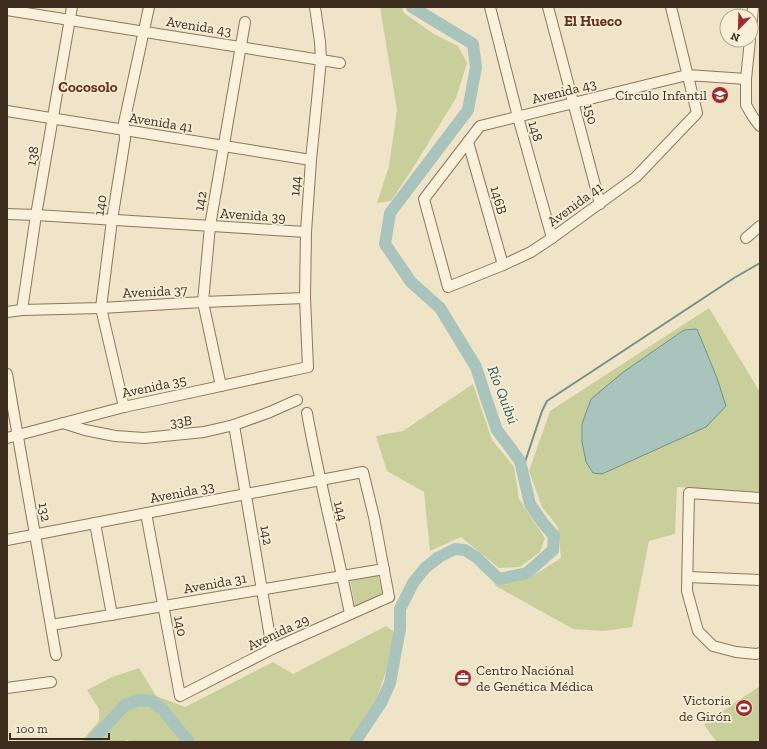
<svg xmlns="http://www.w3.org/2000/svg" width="767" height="749" font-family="'Zilla Slab',serif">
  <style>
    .green { fill: #c9cf9b }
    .water { fill: #a9c4bc; stroke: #6f938a }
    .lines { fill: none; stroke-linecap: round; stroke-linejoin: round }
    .stream { stroke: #6f938a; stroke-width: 2 }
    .river { stroke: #a9c4bc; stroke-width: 12 }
    .minor-casing { stroke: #8d765c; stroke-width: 12 }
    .minor { stroke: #faf1dc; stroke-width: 10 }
    .labels { text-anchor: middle; stroke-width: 3.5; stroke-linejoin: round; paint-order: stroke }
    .street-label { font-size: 14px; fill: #3d2e20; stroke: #f7eed8 }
    .poi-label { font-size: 14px; fill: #3d2e20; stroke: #f7eed8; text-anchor: end }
    .neighbourhood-label { font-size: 15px; font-weight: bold; fill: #6b2e1e; stroke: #f7eed8 }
    .water-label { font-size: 15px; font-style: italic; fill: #2f5d5a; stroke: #f7eed8 }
  </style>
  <rect width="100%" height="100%" fill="#f0e4c8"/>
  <!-- green -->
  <g class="green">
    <polygon points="380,7 402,7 404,13 434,34 458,46 467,63 456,98 413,168 391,201 377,203 389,166 397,110"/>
    <polygon points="709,308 760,392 760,492 677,487 675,534 649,541 632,627 604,631 573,629 494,585 531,577 561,558 558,527 542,507 529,471 550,411"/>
    <polygon points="473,384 492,440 514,467 519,499 545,538 540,552 520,567 499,568 461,537 430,551 424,492 387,471 376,436 403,431"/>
    <polygon points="378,575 383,594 355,607 350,579"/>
    <polygon points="386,626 394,632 387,668 377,698 375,719 361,742 133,742 127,740 124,742 81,742 99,721 99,709 87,690 112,677 139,668 156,696 185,707 273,662 293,674"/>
    <polygon points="760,686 760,742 717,742 704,725 712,718"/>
  </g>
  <!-- water -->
  <polygon class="water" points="697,329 717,378 726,406 706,427 602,474 593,473 586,462 582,442 582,424 591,399 622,373 684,330"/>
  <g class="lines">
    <!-- stream -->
    <polyline class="stream" points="522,471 542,411 547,401 734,278 760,263"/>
    <!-- river -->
    <g class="river">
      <polyline points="91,742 125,705 139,700 152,701 162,709 189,742"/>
      <polyline points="355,742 381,703 390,683 400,629 400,609 413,583 425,568 439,557 455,549 465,550 476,557 499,579 527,573 553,550 554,536 543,523 530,504 520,461 497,430 484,392 476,367 440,308 411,282 385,244 390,213 468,110 476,67 473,44 412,7"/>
    </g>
    <!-- minor casing -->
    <g class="minor-casing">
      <g id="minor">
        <polyline points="490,7 518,117 552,238"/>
        <polyline points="548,7 600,204"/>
        <polyline points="671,7 697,113 636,177 552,238 531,252 503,265 448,287 424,199 480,126 687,75 746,79"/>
        <polyline points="7,10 340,63"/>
        <polyline points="751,32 753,7"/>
        <polyline points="750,40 746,79 746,105 753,117 760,126"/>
        <polyline points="7,111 311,160"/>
        <polyline points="468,142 503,265"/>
        <polyline points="7,214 36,215 306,232"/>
        <polyline points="746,238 760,226"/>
        <polyline points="22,310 36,215 72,7"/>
        <polyline points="7,312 22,310 101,308 203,302 305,298"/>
        <polyline points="7,374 56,655"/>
        <polyline points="221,386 203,302 210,226 245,22"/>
        <polyline points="124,407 101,308 112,220 125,139 124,123 149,7"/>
        <path d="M307,413C319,481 337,547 350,614"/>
        <polyline points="63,423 85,430 115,436 144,438 204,432 234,425 270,412 297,400"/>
        <polyline points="234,425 272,649"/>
        <polyline points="7,438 124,407 308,367 305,298 306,232 311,160 321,60 320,42 315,7"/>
        <polyline points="760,498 689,493 687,591 698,631 713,646 736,652 756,654 760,653"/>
        <polyline points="95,523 112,615"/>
        <path d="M7,540C126,517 244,494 363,472L374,517L389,597L272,649L180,696L146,513"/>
        <polyline points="688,577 760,580"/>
        <polyline points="51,625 384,569"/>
        <polyline points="7,688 51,682"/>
      </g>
    </g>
    <!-- minor -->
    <use href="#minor" class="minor"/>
  </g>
  <!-- icons -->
  <defs>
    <g id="school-disc" transform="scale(0.9)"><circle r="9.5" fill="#9e2a2b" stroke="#f7eed8"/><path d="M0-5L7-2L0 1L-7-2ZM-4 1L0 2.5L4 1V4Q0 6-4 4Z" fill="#fff"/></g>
    <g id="office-disc" transform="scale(0.9)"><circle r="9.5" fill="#9e2a2b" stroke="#f7eed8"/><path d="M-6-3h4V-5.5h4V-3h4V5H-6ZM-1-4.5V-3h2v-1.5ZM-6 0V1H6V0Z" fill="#fff"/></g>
    <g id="stadium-disc" transform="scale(0.9)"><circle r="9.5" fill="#9e2a2b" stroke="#f7eed8"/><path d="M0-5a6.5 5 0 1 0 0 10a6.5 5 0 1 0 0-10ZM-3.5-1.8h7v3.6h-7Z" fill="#fff"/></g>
  </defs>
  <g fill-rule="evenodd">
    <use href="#school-disc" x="720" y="95"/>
    <use href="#office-disc" x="463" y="678"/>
    <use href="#stadium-disc" x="744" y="708"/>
  </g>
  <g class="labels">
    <!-- street labels -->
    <g class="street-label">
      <text transform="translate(199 26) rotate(9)" y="5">Avenida 43</text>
      <text transform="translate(564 91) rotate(-14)" y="5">Avenida 43</text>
      <text transform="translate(591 114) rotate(76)" y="5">150</text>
      <text transform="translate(161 122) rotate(9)" y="5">Avenida 41</text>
      <text transform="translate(536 131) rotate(74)" y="5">148</text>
      <text transform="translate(32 156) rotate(-80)" y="5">138</text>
      <text transform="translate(295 186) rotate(-86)" y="5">144</text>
      <text transform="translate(499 200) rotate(74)" y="5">146B</text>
      <text transform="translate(200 201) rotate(-80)" y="5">142</text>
      <text transform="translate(575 204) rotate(-36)" y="5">Avenida 41</text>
      <text transform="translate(100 205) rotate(-81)" y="5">140</text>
      <text transform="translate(253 215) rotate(4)" y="5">Avenida 39</text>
      <text transform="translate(155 291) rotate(-3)" y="5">Avenida 37</text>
      <text transform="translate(154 386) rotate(-12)" y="5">Avenida 35</text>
      <text transform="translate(181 421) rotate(-6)" y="5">33B</text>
      <text transform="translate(182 492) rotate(-11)" y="5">Avenida 33</text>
      <text transform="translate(341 511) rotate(76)" y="5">144</text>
      <text transform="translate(45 512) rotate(80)" y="5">132</text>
      <text transform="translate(267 535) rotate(80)" y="5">142</text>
      <text transform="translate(215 583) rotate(-10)" y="5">Avenida 31</text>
      <text transform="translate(181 626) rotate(79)" y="5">140</text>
      <text transform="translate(278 632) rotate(-25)" y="5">Avenida 29</text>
    </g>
    <!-- poi labels -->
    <g class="poi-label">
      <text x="707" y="100">Círculo Infantil</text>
      <text x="476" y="675" text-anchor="start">Centro Naciónal<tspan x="476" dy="16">de Genética Médica</tspan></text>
      <text x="731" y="705">Victoria<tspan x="731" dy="16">de Girón</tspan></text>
    </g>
    <!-- neighbourhood labels -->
    <g class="neighbourhood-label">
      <text x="593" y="26">El Hueco</text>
      <text x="88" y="92">Cocosolo</text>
    </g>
    <!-- water labels -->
    <g class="water-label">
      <text transform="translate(503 395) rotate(69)" y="5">Río Quibú</text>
    </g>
  </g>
  <!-- border -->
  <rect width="767" height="749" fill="none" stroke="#3d2e20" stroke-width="16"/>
  <!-- north arrow -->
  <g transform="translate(739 28) rotate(203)"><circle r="19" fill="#f7eed8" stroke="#ada18e"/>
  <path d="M0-3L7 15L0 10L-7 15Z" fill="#9e2a2b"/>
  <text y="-6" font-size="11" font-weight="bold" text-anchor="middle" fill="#3d2e20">N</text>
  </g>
  <!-- scale -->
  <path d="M10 733v6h99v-6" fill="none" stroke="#3d2e20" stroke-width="2"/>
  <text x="16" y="733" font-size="12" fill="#3d2e20" stroke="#f7eed8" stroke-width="3" paint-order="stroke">100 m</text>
</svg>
